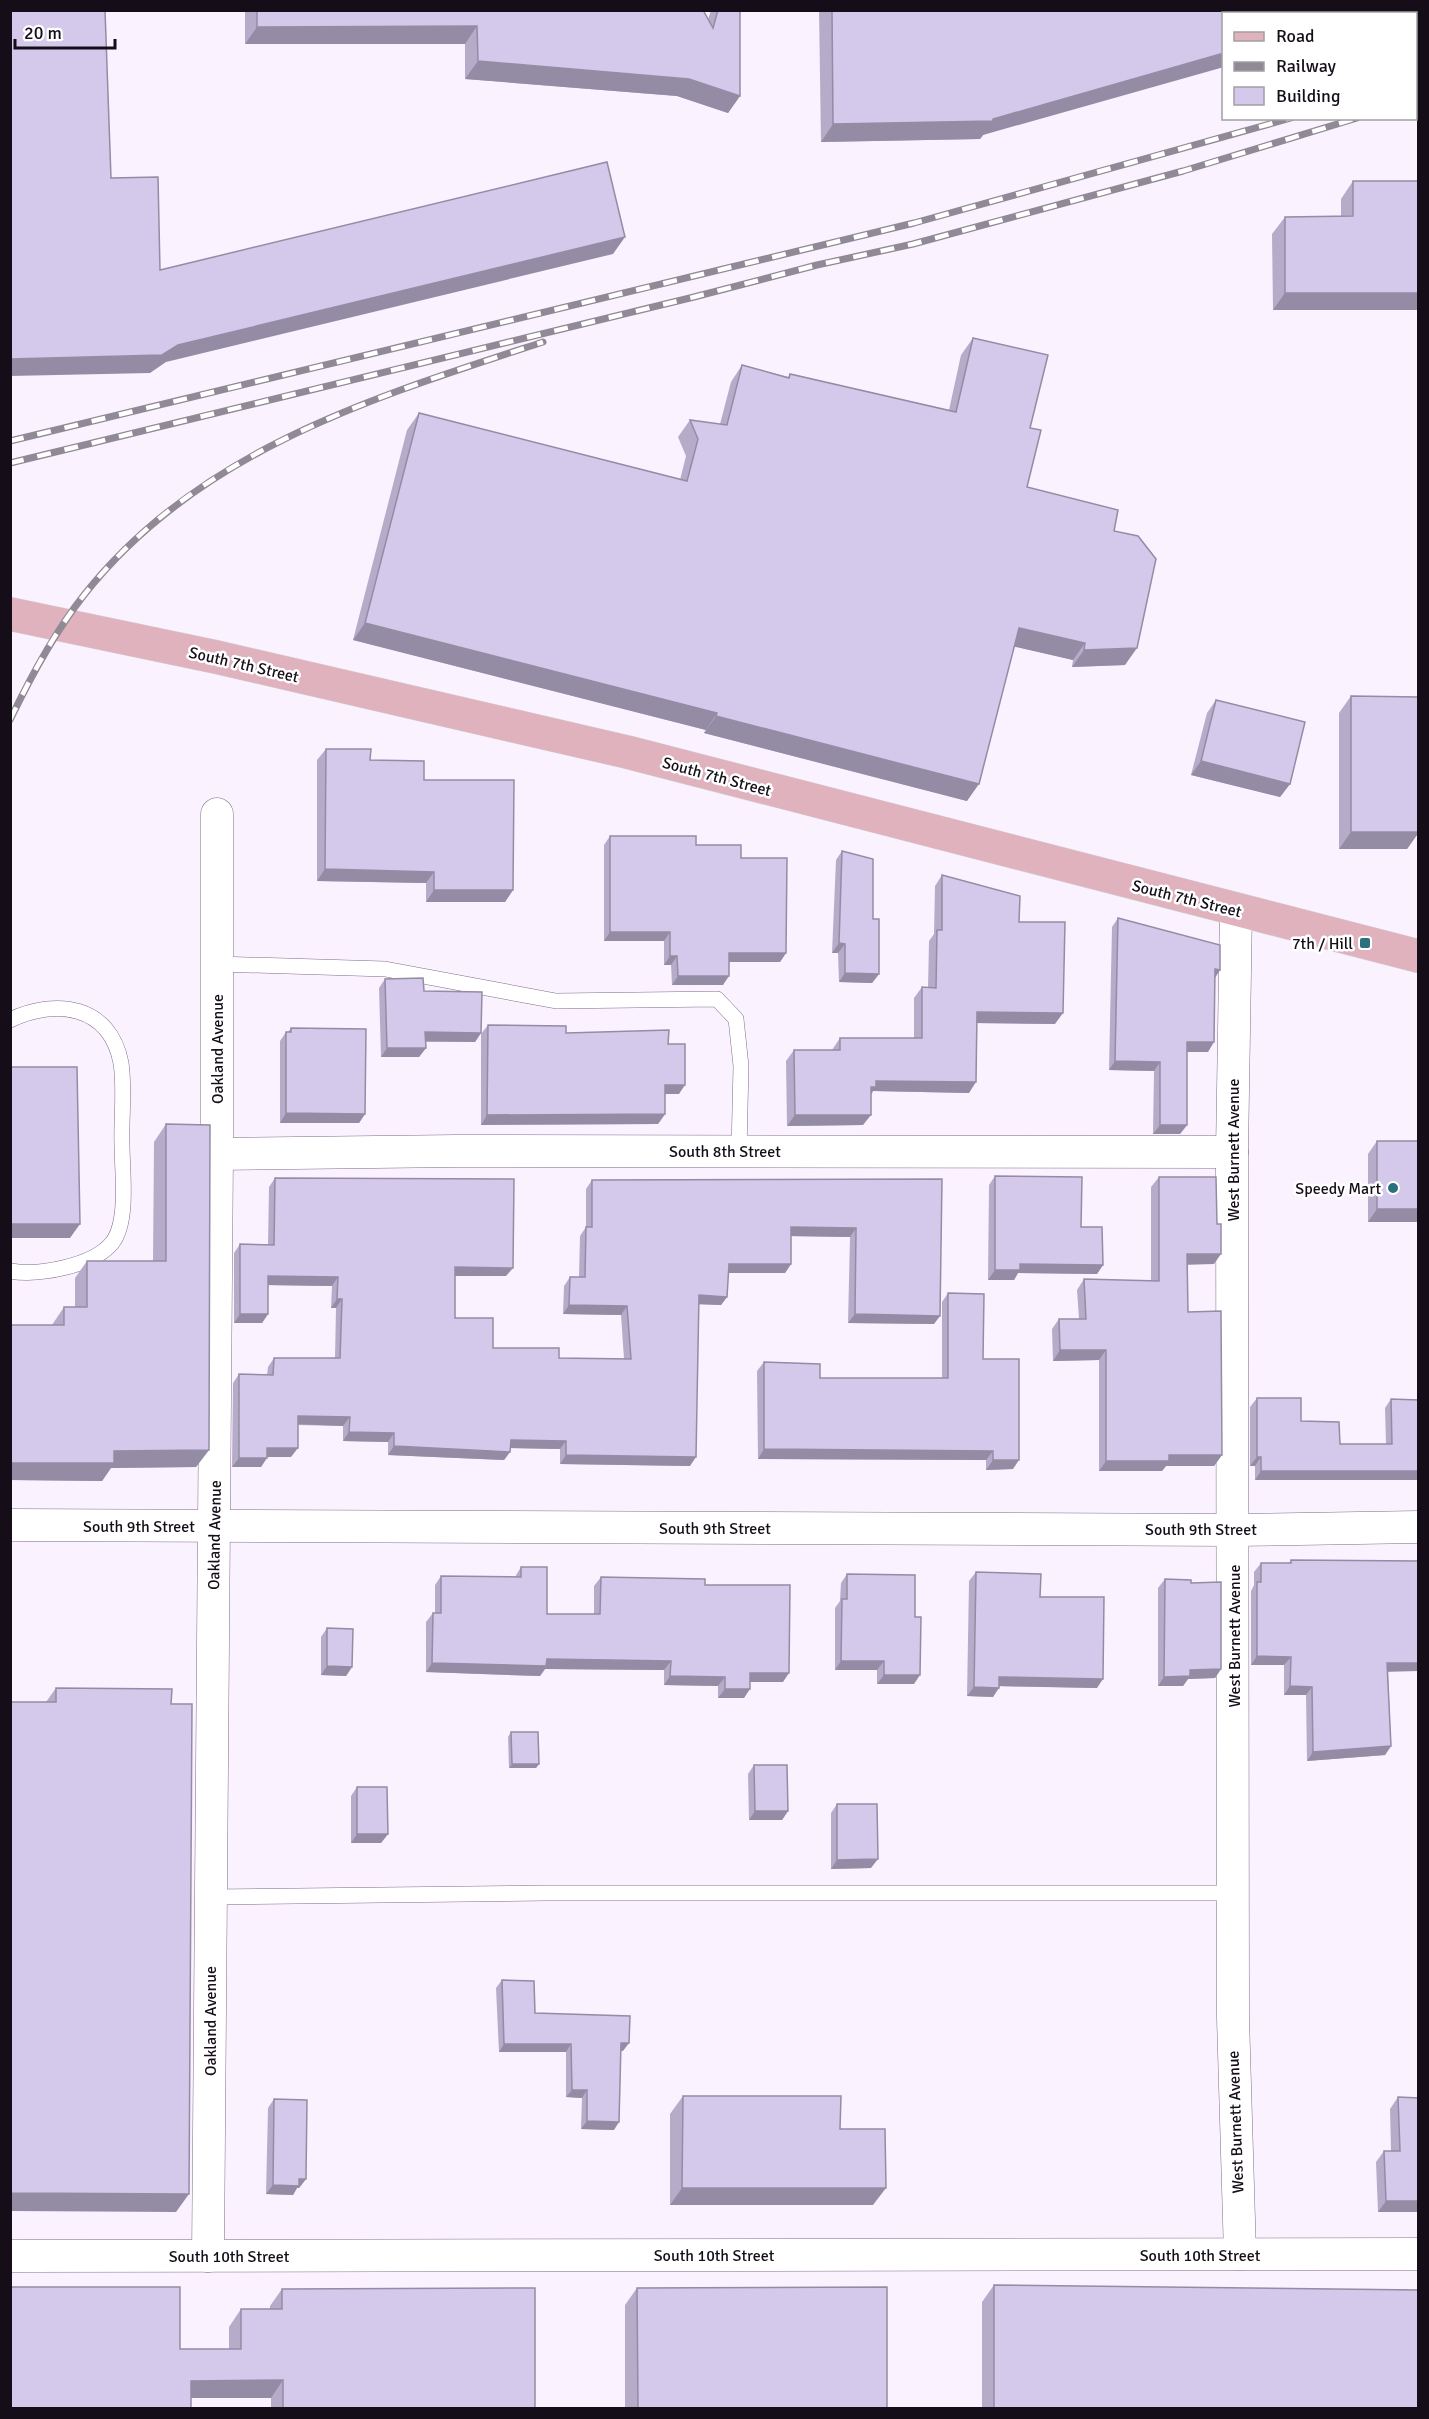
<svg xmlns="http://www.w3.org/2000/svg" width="1429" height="2419" font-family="Signika,sans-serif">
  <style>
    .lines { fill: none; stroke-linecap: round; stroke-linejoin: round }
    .service-casing { stroke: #816d89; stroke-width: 16 }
    .minor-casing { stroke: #816d89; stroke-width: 33 }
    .primary-casing { stroke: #d5d4d5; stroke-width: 34 }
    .service { stroke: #fff; stroke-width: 15 }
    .minor { stroke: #fff; stroke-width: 32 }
    .primary { stroke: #dfb2be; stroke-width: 33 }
    .rail-casing { stroke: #918995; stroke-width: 7 }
    .rail { stroke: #fff; stroke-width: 4.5; stroke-dasharray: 14; stroke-linecap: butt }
    .wall { fill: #b6acca }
    .shaded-wall { fill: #948ca4 }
    .building { fill: #d4c8eb; stroke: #948ca4; stroke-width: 1.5 }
    .poi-dot { fill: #2a707e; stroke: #fff; stroke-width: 2 }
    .labels { text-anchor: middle; stroke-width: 5; stroke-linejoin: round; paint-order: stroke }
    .street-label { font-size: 16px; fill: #150e18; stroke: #fff }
    .poi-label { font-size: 16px; fill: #150e18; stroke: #fff; text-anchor: end }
  </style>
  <rect width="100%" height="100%" fill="#fbf2ff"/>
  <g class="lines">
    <!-- service casing -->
    <g class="service-casing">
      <g id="service">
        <polyline points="217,964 385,969 556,1001 717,999 736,1019 741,1066 739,1151"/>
        <path d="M10,1020C56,998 110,1005 121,1063C125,1089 121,1119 122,1145C122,1171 129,1222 112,1243C93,1266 39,1276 10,1271"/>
        <polyline points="211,1897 545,1893 1233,1893"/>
      </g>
    </g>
    <!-- minor casing -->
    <g class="minor-casing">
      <g id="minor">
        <polyline points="1236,910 1232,1152 1233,2018 1240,2254"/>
        <polyline points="217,1154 456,1151 1232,1152"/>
        <polyline points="10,1525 1234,1530 1418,1527"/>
        <polyline points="10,2256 1418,2254"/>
        <polyline points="208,2256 217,1154 217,814"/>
      </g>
    </g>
    <!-- primary casing -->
    <g class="primary-casing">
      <polyline id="primary" points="10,614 216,657 627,752 1418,956"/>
    </g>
    <!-- service -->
    <use href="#service" class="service"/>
    <!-- minor -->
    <use href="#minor" class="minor"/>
    <!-- primary -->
    <use href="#primary" class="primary"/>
    <!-- rail casing -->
    <g class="rail-casing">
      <g id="rail">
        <polyline points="1416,79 1418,78"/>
        <polyline points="1416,100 1418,99"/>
        <polyline points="10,441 914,223 1291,118"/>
        <polyline points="10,463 694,297 817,265 913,244 1183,171 1357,118"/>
        <path d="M10,720C31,676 54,633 84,595C198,450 375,397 543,342"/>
      </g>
    </g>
    <!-- rail -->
    <use href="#rail" class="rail"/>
  </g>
  <!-- wall -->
  <g class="wall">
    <polygon points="245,10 703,10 708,20 711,10 740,10 740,96 728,113 677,96 465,79 465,44 245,44"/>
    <polygon points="819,10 1419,10 1419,12 1414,14 1224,14 983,135 980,139 821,142"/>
    <polygon points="1353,181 1419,181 1419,310 1273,310 1272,234 1285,217 1341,216 1341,199"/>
    <polygon points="973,338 1030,428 1027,487 1114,531 1125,665 1072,667 1073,660 1014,646 967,801 704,733 706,730 353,640 407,430 419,413 680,480 686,456 678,437 690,420 720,424 731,382 742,365 788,377 790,374 949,410 961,355"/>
    <polygon points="1351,696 1419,697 1419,832 1407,849 1339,849 1339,713"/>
    <polygon points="1216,700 1290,784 1280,797 1191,775 1207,713"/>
    <polygon points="326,749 370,760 513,890 505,902 426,902 426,883 317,881 317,760"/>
    <polygon points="610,836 696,845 741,858 786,953 780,962 729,962 723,985 672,985 671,965 664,965 664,941 604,941 604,845"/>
    <polygon points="842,851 873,919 879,974 872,983 839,982 838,953 832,953 836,860"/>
    <polygon points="942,875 1019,922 1055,1024 977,1023 969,1093 873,1091 871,1095 863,1125 787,1126 786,1061 794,1050 832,1050 840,1038 914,1038 914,998 922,987 928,988 929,941 934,934 935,886"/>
    <polygon points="1118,918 1220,970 1215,978 1208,1052 1187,1052 1187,1125 1180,1134 1153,1134 1154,1071 1109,1070 1112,927"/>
    <polygon points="385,979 424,991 481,1033 475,1042 426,1042 426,1048 419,1057 381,1057 379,988"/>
    <polygon points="488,1025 668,1044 679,1094 665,1094 665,1114 658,1124 481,1125 481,1034"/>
    <polygon points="291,1028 365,1114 359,1123 280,1123 280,1041 286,1032 288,1032"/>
    <polygon points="166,1124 209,1450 196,1467 111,1468 102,1481 10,1480 10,1325 52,1325 64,1307 75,1307 75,1278 87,1261 153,1261 154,1142"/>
    <polygon points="1377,1141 1419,1222 1368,1222 1368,1154"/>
    <polygon points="995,1176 1081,1227 1103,1265 1097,1274 1018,1273 1014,1280 988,1280 989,1185"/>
    <polygon points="1159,1177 1214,1264 1187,1264 1188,1312 1222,1455 1214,1466 1166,1466 1162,1471 1099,1471 1099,1360 1053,1361 1052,1329 1059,1319 1079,1319 1077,1290 1084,1279 1151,1281 1151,1187"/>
    <polygon points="275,1178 506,1276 455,1276 455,1318 493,1348 559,1358 624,1359 621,1315 563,1314 564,1286 570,1277 579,1277 580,1236 586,1227 586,1189 592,1180 942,1179 934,1324 848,1323 850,1237 791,1236 791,1264 785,1273 728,1273 727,1297 721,1305 698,1304 690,1466 560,1464 560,1449 510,1448 510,1452 504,1460 388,1455 388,1442 343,1441 343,1426 298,1425 291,1457 267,1457 261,1467 232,1467 233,1383 239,1374 267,1375 268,1367 274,1358 335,1358 336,1308 331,1308 332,1286 268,1285 268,1314 262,1323 234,1323 234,1253 240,1244 268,1245 269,1187"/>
    <polygon points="948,1293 983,1359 1013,1469 986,1470 986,1460 758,1459 757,1371 764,1362 820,1378 942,1378 942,1302"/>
    <polygon points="1257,1398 1340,1444 1386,1444 1385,1408 1391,1399 1419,1400 1419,1480 1255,1480 1255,1466 1250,1466 1250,1407"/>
    <polygon points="1291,1560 1388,1671 1391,1746 1385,1755 1307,1761 1306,1695 1284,1695 1284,1665 1251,1665 1251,1591 1254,1585 1254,1572 1261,1563 1289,1563"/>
    <polygon points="521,1567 547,1614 594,1614 594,1586 601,1577 705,1585 783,1682 750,1682 744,1698 718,1698 718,1686 664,1685 664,1670 545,1669 540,1676 426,1672 426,1622 433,1613 435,1613 435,1585 441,1576 515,1577"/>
    <polygon points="976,1572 1040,1597 1097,1688 999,1686 993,1697 967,1696 969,1581"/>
    <polygon points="847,1574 914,1684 877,1684 877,1670 835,1670 835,1608 840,1601 841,1583"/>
    <polygon points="1165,1579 1191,1583 1221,1669 1215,1678 1188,1679 1183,1686 1158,1686 1158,1588"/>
    <polygon points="327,1628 352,1667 346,1676 321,1675 321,1637"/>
    <polygon points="56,1688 176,2212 46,1702"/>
    <polygon points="511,1732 539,1764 536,1768 509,1768 508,1737"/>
    <polygon points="754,1765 788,1811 782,1820 749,1820 748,1774"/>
    <polygon points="357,1787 388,1834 381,1843 351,1843 351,1796"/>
    <polygon points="837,1804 871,1868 831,1869 831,1813"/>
    <polygon points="502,1980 535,2013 623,2051 621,2051 614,2130 581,2129 582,2098 566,2097 566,2052 499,2052 496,1988"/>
    <polygon points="683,2096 840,2129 873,2205 670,2205 670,2114"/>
    <polygon points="1398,2097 1419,2098 1419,2212 1378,2212 1376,2162 1384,2151 1391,2151 1390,2109"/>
    <polygon points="274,2099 306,2179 299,2188 297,2188 293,2195 266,2194 268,2108"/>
    <polygon points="994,2285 1419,2409 982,2409 982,2302"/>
    <polygon points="637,2288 887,2409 625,2409 625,2305"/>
    <polygon points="282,2289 535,2409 271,2409 271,2398 191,2398 180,2349 229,2349 229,2327 241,2309 270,2309 270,2306"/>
  </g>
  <!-- shaded-wall -->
  <g class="shaded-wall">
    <polygon points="1376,10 1419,10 1419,12 1414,14 1365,14"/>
    <polygon points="477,26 465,44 245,44 257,27"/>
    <polygon points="1224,53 1224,67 983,135 980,139 821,142 833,124 993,119"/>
    <polygon points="478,61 689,79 740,96 728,113 677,96 465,79"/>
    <polygon points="625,237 613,254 166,362 150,373 10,376 10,359 178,345"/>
    <polygon points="1285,293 1419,293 1419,310 1273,310"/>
    <polygon points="365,623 717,713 706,730 353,640"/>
    <polygon points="1019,628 1085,643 1073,660 1007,645"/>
    <polygon points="1137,648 1125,665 1072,667 1084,650"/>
    <polygon points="716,716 979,784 967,801 704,733"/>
    <polygon points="1201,761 1290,784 1280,797 1191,775"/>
    <polygon points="1351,832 1419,832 1407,849 1339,849"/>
    <polygon points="325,869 434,872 426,883 317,881"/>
    <polygon points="434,890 513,890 505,902 426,902"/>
    <polygon points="610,932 670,932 664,941 604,941"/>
    <polygon points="839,943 845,944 838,953 832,953"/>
    <polygon points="729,953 786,953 780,962 723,962"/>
    <polygon points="670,956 677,956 671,965 664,965"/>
    <polygon points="1215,969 1220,970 1214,979"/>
    <polygon points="845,973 879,974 872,983 839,982"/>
    <polygon points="678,976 729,976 723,985 672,985"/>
    <polygon points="977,1012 1063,1013 1055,1024 969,1023"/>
    <polygon points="425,1032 481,1033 475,1042 419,1041"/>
    <polygon points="1187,1042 1214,1042 1208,1052 1181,1052"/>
    <polygon points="387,1048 426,1048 419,1057 381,1057"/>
    <polygon points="1115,1061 1160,1062 1154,1071 1109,1070"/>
    <polygon points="876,1081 976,1082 969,1093 873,1091 869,1098 863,1098"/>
    <polygon points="665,1085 685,1085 679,1094 659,1094"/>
    <polygon points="286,1113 365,1114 359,1123 280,1123"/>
    <polygon points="665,1114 658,1124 481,1125 487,1115"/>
    <polygon points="795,1115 871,1115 863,1125 787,1126"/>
    <polygon points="1160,1125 1187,1125 1180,1134 1153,1134"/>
    <polygon points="1377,1209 1419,1209 1419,1222 1368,1222"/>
    <polygon points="10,1224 80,1224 70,1238 10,1238"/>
    <polygon points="791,1227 856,1228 850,1237 785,1236"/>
    <polygon points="1187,1254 1221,1254 1214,1264 1180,1265"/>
    <polygon points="729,1264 791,1264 785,1273 723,1273"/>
    <polygon points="1020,1264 1103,1265 1097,1274 1018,1273 1014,1280 988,1280 995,1270"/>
    <polygon points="455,1267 513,1268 506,1276 449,1276"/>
    <polygon points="268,1276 338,1277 332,1286 262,1285"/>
    <polygon points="699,1295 727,1297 721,1305 692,1304"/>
    <polygon points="337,1299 342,1299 336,1308 331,1308"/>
    <polygon points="569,1305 627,1306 621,1315 563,1314"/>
    <polygon points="240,1314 268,1314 262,1323 234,1323"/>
    <polygon points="855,1314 940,1316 934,1324 848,1323"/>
    <polygon points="1060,1350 1106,1350 1099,1360 1053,1361"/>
    <polygon points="298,1416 350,1417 343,1426 292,1424"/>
    <polygon points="349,1432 394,1433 388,1442 343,1441"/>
    <polygon points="511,1440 566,1441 560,1449 504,1448"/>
    <polygon points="394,1446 510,1452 504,1460 388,1455"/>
    <polygon points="267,1448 298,1448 291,1457 261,1457"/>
    <polygon points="764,1449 993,1451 986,1460 758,1459"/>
    <polygon points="209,1450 196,1467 111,1468 102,1481 10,1480 10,1463 114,1451"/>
    <polygon points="566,1455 696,1457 690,1466 560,1464"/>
    <polygon points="1169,1455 1222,1455 1214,1466 1166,1466 1162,1471 1099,1471 1106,1461"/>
    <polygon points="1257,1457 1261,1457 1255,1466 1250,1466"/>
    <polygon points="239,1458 267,1458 261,1467 232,1467"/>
    <polygon points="993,1460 1019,1460 1013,1469 986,1470"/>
    <polygon points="1261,1471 1419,1471 1419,1480 1255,1480"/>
    <polygon points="1257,1656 1291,1657 1284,1665 1251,1665"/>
    <polygon points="547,1659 671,1661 664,1670 545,1669 540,1676 426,1672 432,1663"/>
    <polygon points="841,1661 884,1661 877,1670 835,1670"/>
    <polygon points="1387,1663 1419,1663 1419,1671 1381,1672"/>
    <polygon points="327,1666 352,1667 346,1676 321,1675"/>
    <polygon points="1221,1669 1215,1678 1188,1679 1183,1686 1158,1686 1164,1677 1190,1670"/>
    <polygon points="750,1673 789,1673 783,1682 744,1682"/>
    <polygon points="884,1675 920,1675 914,1684 877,1684"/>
    <polygon points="670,1676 725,1677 718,1686 664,1685"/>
    <polygon points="999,1677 1103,1679 1097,1688 993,1686"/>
    <polygon points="1290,1686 1312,1687 1306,1695 1284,1695"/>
    <polygon points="974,1687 999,1688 993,1697 967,1696"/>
    <polygon points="725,1689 750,1689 744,1698 718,1698"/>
    <polygon points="1391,1746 1385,1755 1307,1761 1313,1752"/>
    <polygon points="512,1764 539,1764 536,1768 509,1768"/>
    <polygon points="755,1811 788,1811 782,1820 749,1820"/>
    <polygon points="357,1834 388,1834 381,1843 351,1843"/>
    <polygon points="878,1859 871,1868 831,1869 837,1860"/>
    <polygon points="621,2043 629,2043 623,2051 616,2050"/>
    <polygon points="504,2044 571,2044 566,2052 499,2052"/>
    <polygon points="572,2090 587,2090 582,2098 566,2097"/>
    <polygon points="587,2121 619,2122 614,2130 581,2129"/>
    <polygon points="299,2179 306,2179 299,2188 297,2188 293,2195 266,2194 273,2185"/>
    <polygon points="682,2188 886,2188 873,2205 670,2205"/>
    <polygon points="10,2193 189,2194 176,2212 10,2211"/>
    <polygon points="1386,2201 1419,2201 1419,2212 1378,2212"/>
    <polygon points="283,2380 271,2398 179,2398 191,2381"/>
  </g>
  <!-- building -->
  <g class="building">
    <polygon points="10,10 105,10 111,178 158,177 160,270 607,162 625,237 178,345 162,355 10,359"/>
    <polygon points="257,10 703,10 713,28 718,10 740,10 740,96 689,79 478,61 477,26 257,27"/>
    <polygon points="832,10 1376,10 1365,14 1224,14 1224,53 993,119 993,121 833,124"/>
    <polygon points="1353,181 1419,181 1419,293 1285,293 1285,217 1353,216"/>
    <polygon points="973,338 1048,355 1030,428 1041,430 1027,487 1118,510 1114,531 1138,536 1156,559 1137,648 1084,650 1085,643 1019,628 979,784 716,716 717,713 365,623 419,413 687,481 698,439 690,420 727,425 742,365 789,378 790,374 956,412"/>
    <polygon points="1351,696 1419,697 1419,832 1351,832"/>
    <polygon points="1216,700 1305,722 1290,784 1201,761"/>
    <polygon points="326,749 371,749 370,760 424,761 424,780 514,780 513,890 434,890 434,872 325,869"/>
    <polygon points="610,836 696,836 696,845 741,845 741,858 787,858 786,953 729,953 729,976 678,976 677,956 670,956 670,932 610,932"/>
    <polygon points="842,851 873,859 873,919 879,919 879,974 845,973 845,944 839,943"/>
    <polygon points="942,875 1020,896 1019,922 1065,922 1063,1013 977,1012 976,1082 876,1081 876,1087 871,1087 871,1115 795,1115 794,1050 840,1050 840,1038 922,1038 922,987 936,988 937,930 942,930"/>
    <polygon points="1118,918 1220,945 1220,970 1215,969 1214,1042 1187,1042 1187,1125 1160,1125 1160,1062 1115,1061"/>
    <polygon points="423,978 424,991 482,992 481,1033 425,1032 426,1048 387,1048 385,979"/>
    <polygon points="488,1025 566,1026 566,1033 669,1030 668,1044 685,1044 685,1085 665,1085 665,1114 487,1115"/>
    <polygon points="291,1028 366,1029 365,1114 286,1113 286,1032 291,1032"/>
    <polygon points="10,1067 77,1067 80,1224 10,1224"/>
    <polygon points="166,1124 210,1125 209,1450 114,1451 114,1463 10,1463 10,1325 64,1325 64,1307 87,1307 87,1261 166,1261"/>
    <rect x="1377" y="1141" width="42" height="68"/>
    <polygon points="995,1176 1082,1177 1081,1227 1102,1227 1103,1265 1020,1264 1020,1270 995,1270"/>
    <polygon points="1159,1177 1216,1177 1217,1224 1221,1224 1221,1254 1187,1254 1188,1312 1221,1311 1222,1455 1169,1455 1169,1461 1106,1461 1106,1350 1060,1350 1059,1319 1086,1319 1084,1279 1159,1281"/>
    <polygon points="275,1178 514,1179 513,1268 455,1267 455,1318 493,1318 493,1348 559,1348 559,1358 631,1359 627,1306 569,1305 570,1277 585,1277 586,1227 592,1227 592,1180 942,1179 940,1316 855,1314 856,1228 791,1227 791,1264 729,1264 727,1297 699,1295 696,1457 566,1455 566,1441 511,1440 510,1452 394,1446 394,1433 349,1432 350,1417 298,1416 298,1448 267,1448 267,1458 239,1458 239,1374 273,1375 274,1358 340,1358 342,1299 337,1299 338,1277 268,1276 268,1314 240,1314 240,1244 274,1245"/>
    <polygon points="948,1293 984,1294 983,1359 1019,1359 1019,1460 993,1460 993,1451 764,1449 764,1362 820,1364 820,1378 948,1378"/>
    <polygon points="1257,1398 1301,1398 1301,1421 1339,1422 1340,1444 1392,1444 1391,1399 1419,1400 1419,1471 1261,1471 1261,1457 1257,1457"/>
    <polygon points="1291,1560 1419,1561 1419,1663 1387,1663 1391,1746 1313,1752 1312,1687 1290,1686 1291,1657 1257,1656 1257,1582 1261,1582 1261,1563 1291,1563"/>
    <polygon points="521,1567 547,1567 547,1614 600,1614 601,1577 705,1579 705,1585 790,1585 789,1673 750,1673 750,1689 725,1689 725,1677 670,1676 671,1661 547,1659 546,1666 432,1663 433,1613 441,1613 441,1576 521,1577"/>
    <polygon points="976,1572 1041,1574 1040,1597 1104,1597 1103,1679 999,1677 999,1688 974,1687"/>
    <polygon points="847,1574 915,1575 915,1617 921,1617 920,1675 884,1675 884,1661 841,1661 842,1599 847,1599"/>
    <polygon points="1165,1579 1191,1580 1191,1583 1221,1582 1221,1669 1190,1670 1190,1676 1164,1677"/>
    <polygon points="327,1628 353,1629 352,1667 327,1666"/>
    <polygon points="56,1688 172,1689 171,1704 192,1704 189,2194 10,2193 10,1702 56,1702"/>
    <polygon points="511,1732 538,1732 539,1764 512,1764"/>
    <polygon points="754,1765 787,1765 788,1811 755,1811"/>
    <polygon points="357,1787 387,1787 388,1834 357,1834"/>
    <polygon points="837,1804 877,1804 878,1859 837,1860"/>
    <polygon points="502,1980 534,1981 535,2013 630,2016 629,2043 621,2043 619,2122 587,2121 587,2090 572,2090 571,2044 504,2044"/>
    <polygon points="683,2096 841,2096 840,2129 885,2129 886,2188 682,2188"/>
    <polygon points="1398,2097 1419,2098 1419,2201 1386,2201 1384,2151 1400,2151"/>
    <polygon points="274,2099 307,2100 306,2179 299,2179 299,2186 273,2185"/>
    <polygon points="994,2285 1419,2290 1419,2409 994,2409"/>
    <polygon points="10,2287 180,2287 180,2349 241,2349 241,2309 282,2309 282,2289 535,2288 535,2409 283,2409 283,2380 191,2381 191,2409 10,2409"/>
    <polygon points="887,2287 887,2409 638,2409 637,2288"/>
  </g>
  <!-- markers -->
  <g class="poi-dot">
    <rect x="1359" y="937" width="12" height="12" rx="3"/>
    <circle cx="1393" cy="1188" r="6"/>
  </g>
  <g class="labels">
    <!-- street labels -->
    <g class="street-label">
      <text transform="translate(244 664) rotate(13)" y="6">South 7th Street</text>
      <text transform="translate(717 776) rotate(15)" y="6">South 7th Street</text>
      <text transform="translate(1187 898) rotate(14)" y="6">South 7th Street</text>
      <text transform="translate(217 1049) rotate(-90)" y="6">Oakland Avenue</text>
      <text transform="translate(1233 1150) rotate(-90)" y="6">West Burnett Avenue</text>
      <text x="725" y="1157">South 8th Street</text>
      <text x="139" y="1532">South 9th Street</text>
      <text x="715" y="1534">South 9th Street</text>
      <text x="1201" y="1535">South 9th Street</text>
      <text transform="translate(214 1535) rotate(-89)" y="6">Oakland Avenue</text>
      <text transform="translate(1234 1636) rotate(-90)" y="6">West Burnett Avenue</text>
      <text transform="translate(210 2021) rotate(-90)" y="6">Oakland Avenue</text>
      <text transform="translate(1235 2122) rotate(-92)" y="6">West Burnett Avenue</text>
      <text x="714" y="2261">South 10th Street</text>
      <text x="1200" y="2261">South 10th Street</text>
      <text x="229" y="2262">South 10th Street</text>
    </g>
    <!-- poi labels -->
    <g class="poi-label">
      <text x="1353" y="949">7th / Hill</text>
      <text x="1381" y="1194">Speedy Mart</text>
    </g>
  </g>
  <!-- border -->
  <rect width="1429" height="2419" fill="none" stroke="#150e18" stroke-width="24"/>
  <!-- legend -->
  <rect x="1222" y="12" width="195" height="108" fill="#ffffff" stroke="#a19fa3" stroke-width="1.5"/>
  <rect x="1234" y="32" width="30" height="9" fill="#dfb2be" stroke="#a19fa3" stroke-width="1.5"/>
  <text x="1276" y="42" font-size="18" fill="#150e18">Road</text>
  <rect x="1234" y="62" width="30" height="9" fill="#918995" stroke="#a19fa3" stroke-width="1.5"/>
  <text x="1276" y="72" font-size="18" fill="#150e18">Railway</text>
  <rect x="1234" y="87" width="30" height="18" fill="#d4c8eb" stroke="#a19fa3" stroke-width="1.5"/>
  <text x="1276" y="102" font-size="18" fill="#150e18">Building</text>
  <!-- scale -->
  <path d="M15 39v9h100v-9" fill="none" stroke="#150e18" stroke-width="3"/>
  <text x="24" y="39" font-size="18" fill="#150e18" stroke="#ffffff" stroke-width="4.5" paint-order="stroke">20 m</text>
</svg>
